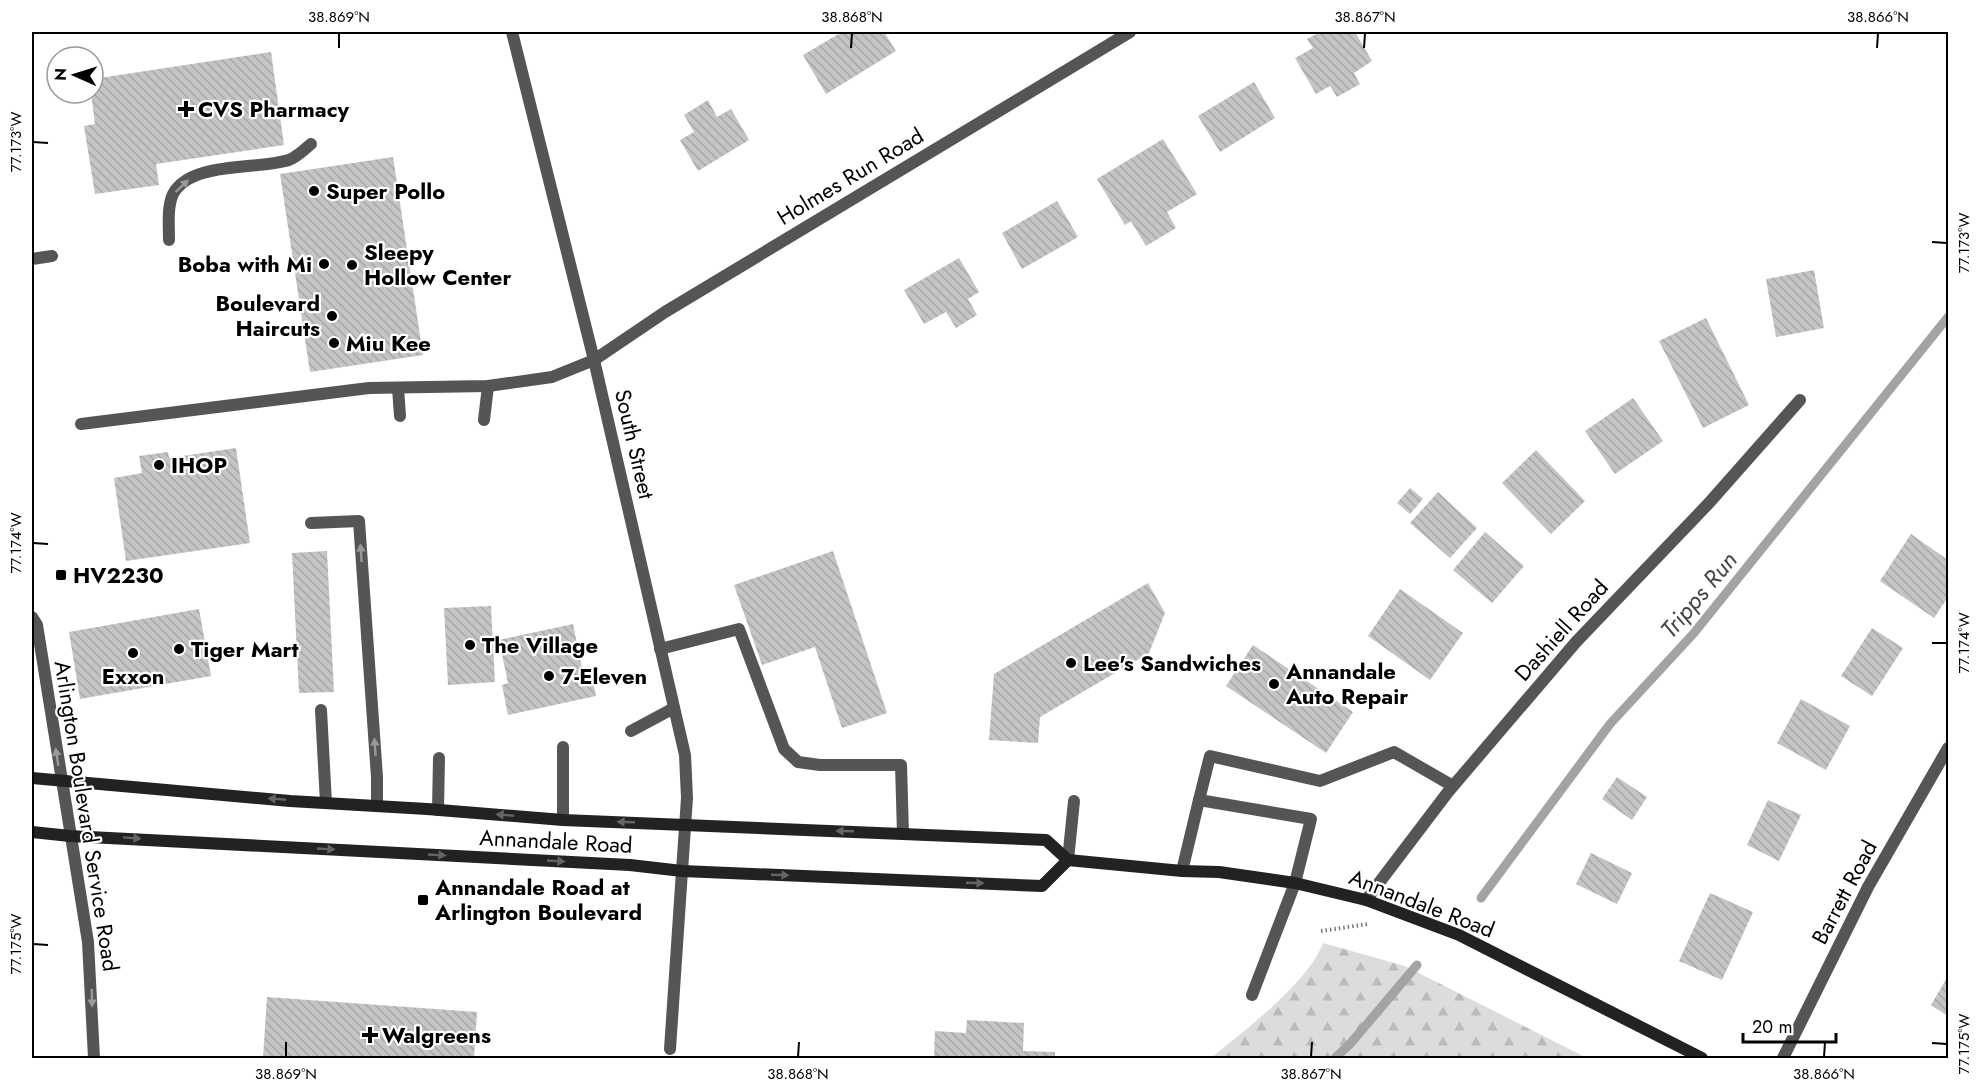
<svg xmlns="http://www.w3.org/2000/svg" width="1980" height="1090" font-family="Jost,sans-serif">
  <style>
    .forest { fill: url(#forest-firs) }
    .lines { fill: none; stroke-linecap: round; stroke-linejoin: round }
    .stream { stroke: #a3a3a3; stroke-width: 9 }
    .building { fill: url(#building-back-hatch) }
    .path { stroke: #777; stroke-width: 4; stroke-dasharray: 1.5 3; stroke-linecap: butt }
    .service { stroke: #555; stroke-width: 12 }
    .minor { stroke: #555; stroke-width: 12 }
    .secondary { stroke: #222; stroke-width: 12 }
    .oneway { fill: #999 }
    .oneway2 { fill: #646464 }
    .ticks { fill: none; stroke: #000; stroke-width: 2 }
    .poi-dot { fill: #000; stroke: #fff; stroke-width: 2 }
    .labels { text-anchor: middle; stroke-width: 4.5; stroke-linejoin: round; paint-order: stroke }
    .poi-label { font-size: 22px; font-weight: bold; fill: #000; stroke: #fff; text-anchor: start }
    .street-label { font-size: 22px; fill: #000; stroke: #fff }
    .water-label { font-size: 24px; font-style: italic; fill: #444; stroke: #fff }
    .neatline { fill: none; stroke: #000; stroke-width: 2 }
    .ticks-label { font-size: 15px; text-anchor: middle; fill: #000 }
  </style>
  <defs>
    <pattern id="forest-firs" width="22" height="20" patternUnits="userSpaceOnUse" patternTransform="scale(1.5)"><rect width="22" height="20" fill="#dcdcdc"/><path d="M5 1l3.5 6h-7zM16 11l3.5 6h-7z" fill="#bbb"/></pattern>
    <pattern id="building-back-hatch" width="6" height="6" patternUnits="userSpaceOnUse" patternTransform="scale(1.5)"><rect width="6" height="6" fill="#c4c4c4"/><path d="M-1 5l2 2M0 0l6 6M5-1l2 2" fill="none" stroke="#a7a7a7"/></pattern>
  </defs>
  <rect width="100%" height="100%" fill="#fff"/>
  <!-- forest -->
  <path class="forest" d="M1323,943L1405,966L1587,1058H1211C1245,1030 1308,983 1323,943Z"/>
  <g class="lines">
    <!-- stream -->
    <g class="stream">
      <polyline points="1481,898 1610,724 1694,633 1948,317"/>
      <polyline points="1335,1058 1350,1044 1417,965"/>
    </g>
  </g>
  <!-- building -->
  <g class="building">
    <polygon points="842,32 884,32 896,51 826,94 803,55"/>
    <polygon points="1320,32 1337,32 1338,33 1341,32 1355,32 1372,61 1354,73 1360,84 1337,97 1330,86 1316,94 1295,58 1313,48 1307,39"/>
    <polygon points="271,52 284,145 156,164 159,185 95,194 84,126 95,124 91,93 93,93 93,79"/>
    <polygon points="1254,82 1275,118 1220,152 1198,116"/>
    <polygon points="708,100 717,117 731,109 749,140 698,171 680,140 694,132 684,115"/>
    <polygon points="1163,139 1197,194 1167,212 1176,228 1146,246 1131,221 1125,225 1097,179"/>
    <polygon points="393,157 423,355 310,372 280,174"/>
    <polygon points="1057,201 1078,237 1022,269 1002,233"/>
    <polygon points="959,258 979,292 968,299 977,315 956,328 946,312 924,324 904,290"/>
    <polygon points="1814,270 1824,328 1776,337 1766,279"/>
    <polygon points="1706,318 1749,405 1703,428 1659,341"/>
    <polygon points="1633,398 1663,441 1615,474 1585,431"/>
    <polygon points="236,448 250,543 126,561 114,478 142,473 139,456 168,452 169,458"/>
    <polygon points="1536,450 1585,501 1551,534 1502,483"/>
    <polygon points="1410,488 1423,499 1410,514 1397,503"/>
    <polygon points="1438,492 1477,528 1450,558 1410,523"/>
    <polygon points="1485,532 1524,566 1492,603 1453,570"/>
    <polygon points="1911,534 1948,560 1948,597 1934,618 1880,581"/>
    <polygon points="327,551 334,692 299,693 292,553"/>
    <polygon points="833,551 887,713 842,728 815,647 762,665 734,585"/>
    <polygon points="1148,583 1165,613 1149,653 1040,717 1038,743 989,740 994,674"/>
    <polygon points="1400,589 1463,633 1430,680 1368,636"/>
    <polygon points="491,606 495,682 448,685 444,608"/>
    <polygon points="199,609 211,676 80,699 69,632"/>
    <polygon points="573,624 582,668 590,666 596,696 508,715 502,685 508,683 499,640"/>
    <polygon points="1872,628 1903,648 1872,696 1841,676"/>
    <polygon points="1253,645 1353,712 1326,753 1226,686"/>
    <polygon points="1801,699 1850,726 1826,770 1777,743"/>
    <polygon points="1617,777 1647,797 1632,820 1602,799"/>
    <polygon points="1768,800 1801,815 1779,861 1747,845"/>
    <polygon points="1591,853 1632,873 1617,904 1576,884"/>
    <polygon points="1710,893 1753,912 1722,980 1679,961"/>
    <polygon points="1948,976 1948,1016 1931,1005"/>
    <polygon points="267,997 477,1012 474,1058 263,1058"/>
    <polygon points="967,1020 1024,1023 1023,1051 1055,1052 1055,1058 934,1058 935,1031 966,1033"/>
  </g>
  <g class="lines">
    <!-- path -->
    <polyline class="path" points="1321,931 1368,924"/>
    <!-- service -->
    <g class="service">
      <path d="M169,240C169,226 167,207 173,194C191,161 257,170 289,160C297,157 305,149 311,144"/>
      <polyline points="32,259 52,256"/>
      <polyline points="398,388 400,416"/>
      <polyline points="484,420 488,386"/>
      <polyline points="81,424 369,388 488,386 552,377 594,360"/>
      <polyline points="311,523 359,521 377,777 377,806"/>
      <polyline points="660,649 739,629 784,749 798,762 820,765 901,765 903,834"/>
      <polyline points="321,710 326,803"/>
      <polyline points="631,731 674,708"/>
      <polyline points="438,810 439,758"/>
      <polyline points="563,820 563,747"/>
      <polyline points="1068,860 1074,801"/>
      <polyline points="1182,871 1199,800"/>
      <polyline points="1252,995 1295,883 1311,819 1199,800 1210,756 1320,781 1394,752 1453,786"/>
      <polyline points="670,1049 682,871"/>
    </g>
    <!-- minor -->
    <g class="minor">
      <polyline points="512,32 594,360 685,755 687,798 682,871"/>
      <polyline points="594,360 665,312 1130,32"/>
      <polyline points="32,617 37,625 88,942 94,1058"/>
      <polyline points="1366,900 1448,792 1576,642 1709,503 1800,400"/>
      <polyline points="1783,1058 1868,887 1948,748"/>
    </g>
    <!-- secondary -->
    <g class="secondary">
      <polyline points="32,778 290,801 427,809 563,820 1046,840 1068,860 1182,871 1219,872 1295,883 1366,900 1459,935 1702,1058"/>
      <polyline points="32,832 70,836 630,865 682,871 1042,886 1068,860"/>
    </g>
  </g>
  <!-- one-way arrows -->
  <defs><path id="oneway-solid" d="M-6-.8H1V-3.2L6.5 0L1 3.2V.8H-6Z" transform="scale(1.5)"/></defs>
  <g class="oneway">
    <use href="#oneway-solid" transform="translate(182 186) rotate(-44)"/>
    <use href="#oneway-solid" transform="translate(361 553) rotate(-94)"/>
    <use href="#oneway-solid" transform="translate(375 747) rotate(-94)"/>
    <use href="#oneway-solid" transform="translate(57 757) rotate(-99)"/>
    <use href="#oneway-solid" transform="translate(92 998) rotate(89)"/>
  </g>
  <g class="oneway2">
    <use href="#oneway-solid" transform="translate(277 799) rotate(-175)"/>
    <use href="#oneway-solid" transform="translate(505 815) rotate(-175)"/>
    <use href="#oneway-solid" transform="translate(626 822) rotate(-178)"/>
    <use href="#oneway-solid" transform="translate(845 831) rotate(-178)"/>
    <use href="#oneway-solid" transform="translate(132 838) rotate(4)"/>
    <use href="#oneway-solid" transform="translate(326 849) rotate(3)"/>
    <use href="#oneway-solid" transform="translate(437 855) rotate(3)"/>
    <use href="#oneway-solid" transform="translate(556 861) rotate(3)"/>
    <use href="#oneway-solid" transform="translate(780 875) rotate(2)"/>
    <use href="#oneway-solid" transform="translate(975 883) rotate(2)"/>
  </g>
  <!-- ticks -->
  <path class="ticks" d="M339,48V33M851,48L852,33M1364,48L1365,33M1877,48L1878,33M33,142L48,143M1932,242L1947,243M33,543L48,544M1932,643H1947M33,944L48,945M1932,1043L1947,1044M286,1057V1042M798,1057L799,1042M1311,1057L1312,1042M1824,1057L1825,1042"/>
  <!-- markers -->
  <g class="poi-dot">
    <path d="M183 100h6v6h6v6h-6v6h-6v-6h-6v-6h6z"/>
    <circle cx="314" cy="191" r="6"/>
    <circle cx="324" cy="264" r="6"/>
    <circle cx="352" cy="265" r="6"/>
    <circle cx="332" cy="316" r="6"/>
    <circle cx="334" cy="343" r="6"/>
    <circle cx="159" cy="465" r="6"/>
    <rect x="55" y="569" width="12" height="12" rx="3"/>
    <circle cx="470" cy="645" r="6"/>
    <circle cx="179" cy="649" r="6"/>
    <circle cx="133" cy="653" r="6"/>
    <circle cx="1071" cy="663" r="6"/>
    <circle cx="549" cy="676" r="6"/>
    <circle cx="1274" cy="684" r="6"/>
    <rect x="417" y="894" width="12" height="12" rx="3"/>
    <path d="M367 1026h6v6h6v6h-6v6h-6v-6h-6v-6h6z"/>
  </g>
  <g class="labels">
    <!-- poi labels -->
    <g class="poi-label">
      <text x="198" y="117">CVS Pharmacy</text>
      <text x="326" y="199">Super Pollo</text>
      <text x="364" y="260">Sleepy<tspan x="364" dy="25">Hollow Center</tspan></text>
      <text x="312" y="272" text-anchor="end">Boba with Mi</text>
      <text x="320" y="311" text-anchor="end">Boulevard<tspan x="320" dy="25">Haircuts</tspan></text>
      <text x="346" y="351">Miu Kee</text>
      <text x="171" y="473">IHOP</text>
      <text x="73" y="583">HV2230</text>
      <text x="482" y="653">The Village</text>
      <text x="191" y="657">Tiger Mart</text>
      <text x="1083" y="671">Lee's Sandwiches</text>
      <text x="1286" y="679">Annandale<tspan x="1286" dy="25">Auto Repair</tspan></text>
      <text x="133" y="684" text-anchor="middle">Exxon</text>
      <text x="561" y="684">7-Eleven</text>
      <text x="435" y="895">Annandale Road at<tspan x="435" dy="25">Arlington Boulevard</tspan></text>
      <text x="382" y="1043">Walgreens</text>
    </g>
    <!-- street labels -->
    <g class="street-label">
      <text transform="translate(850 176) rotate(-31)" y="8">Holmes Run Road</text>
      <text transform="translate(635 444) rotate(77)" y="8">South Street</text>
      <text transform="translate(1561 630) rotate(-48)" y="8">Dashiell Road</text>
      <text transform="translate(87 816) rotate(81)" y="8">Arlington Boulevard Service Road</text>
      <text transform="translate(556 841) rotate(3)" y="8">Annandale Road</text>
      <text transform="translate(1844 892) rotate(-62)" y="8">Barrett Road</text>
      <text transform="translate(1422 903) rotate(21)" y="8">Annandale Road</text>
    </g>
    <!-- water labels -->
    <g class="water-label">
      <text transform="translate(1699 595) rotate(-50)" y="8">Tripps Run</text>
    </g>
  </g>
  <!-- border -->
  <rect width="1980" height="1090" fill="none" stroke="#ffffff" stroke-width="66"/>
  <!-- north arrow -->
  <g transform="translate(75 75) rotate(273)"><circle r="28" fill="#ffffff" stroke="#999999" stroke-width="1.5"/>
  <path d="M0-4.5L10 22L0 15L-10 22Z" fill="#000000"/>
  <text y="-9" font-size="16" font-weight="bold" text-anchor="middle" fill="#000000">N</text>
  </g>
  <!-- scale -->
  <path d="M1743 1033v9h93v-9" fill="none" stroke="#000000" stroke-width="3"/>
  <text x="1752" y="1033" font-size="18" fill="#000000" stroke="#ffffff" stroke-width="4.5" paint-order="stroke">20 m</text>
  <rect x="33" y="33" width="1914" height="1024" class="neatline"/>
  <g class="ticks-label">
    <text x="339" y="22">38.869°N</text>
    <text x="852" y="22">38.868°N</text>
    <text x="1365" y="22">38.867°N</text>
    <text x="1878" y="22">38.866°N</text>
    <text transform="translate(16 142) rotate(-90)" y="5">77.173°W</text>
    <text transform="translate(1964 243) rotate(-90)" y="5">77.173°W</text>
    <text transform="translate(16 543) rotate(-90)" y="5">77.174°W</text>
    <text transform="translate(1964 643) rotate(-90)" y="5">77.174°W</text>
    <text transform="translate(16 944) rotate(-90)" y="5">77.175°W</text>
    <text transform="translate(1964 1044) rotate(-90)" y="5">77.175°W</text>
    <text x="286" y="1079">38.869°N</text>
    <text x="798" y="1079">38.868°N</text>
    <text x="1311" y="1079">38.867°N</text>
    <text x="1824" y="1079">38.866°N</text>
  </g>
</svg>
